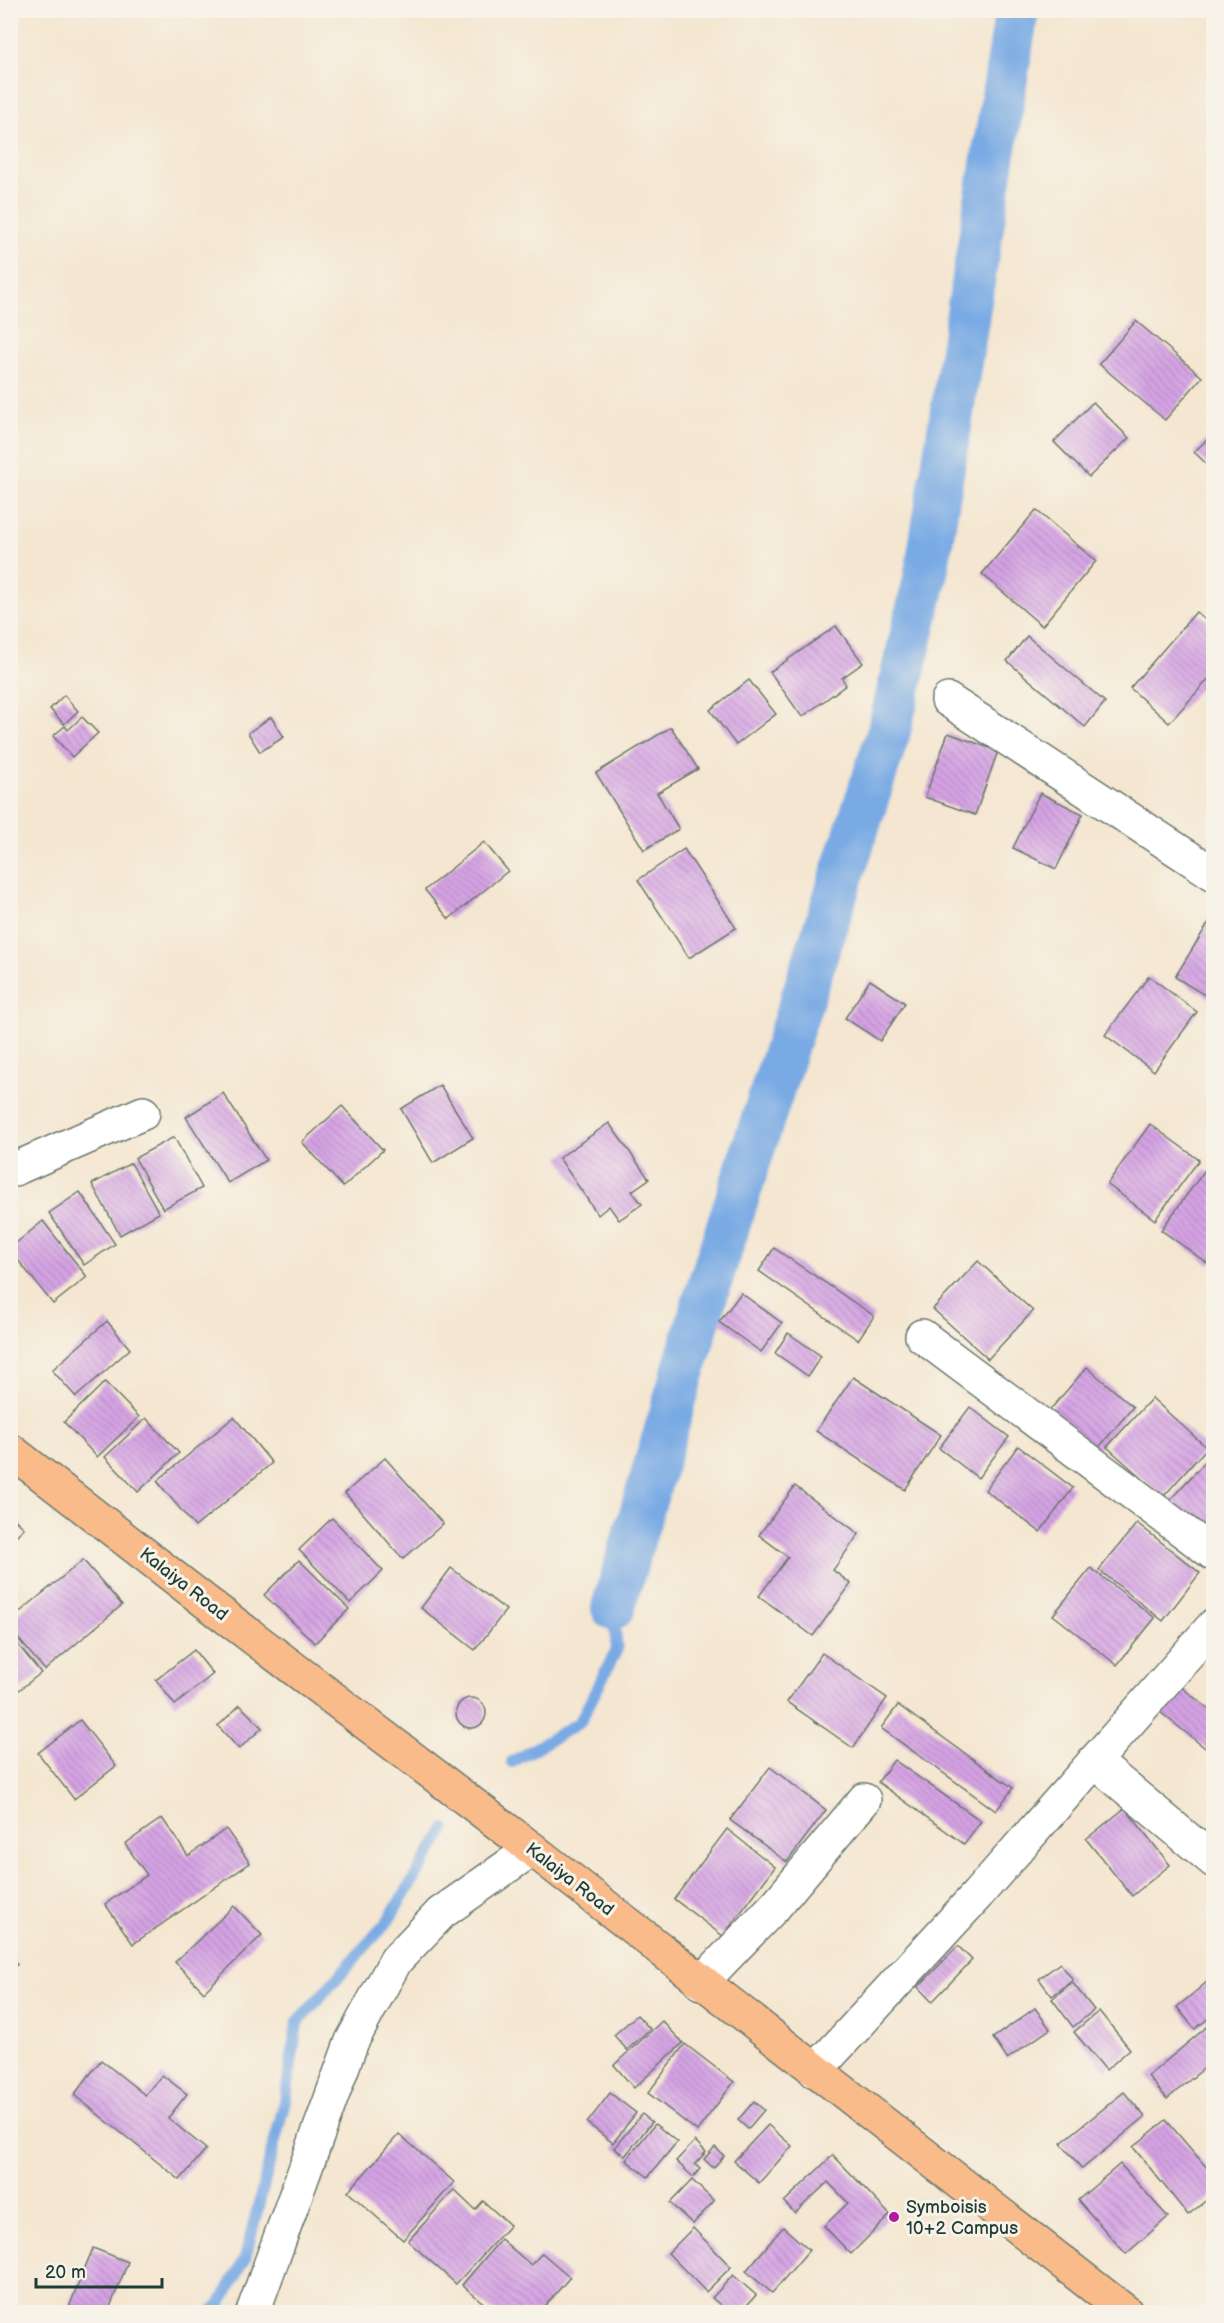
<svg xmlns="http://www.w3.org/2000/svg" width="1224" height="2323" font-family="'Balsamiq Sans',sans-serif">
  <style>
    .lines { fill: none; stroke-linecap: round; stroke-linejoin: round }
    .stream { stroke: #79aae4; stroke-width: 12 }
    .canal { stroke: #79aae4; stroke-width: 44 }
    .building { fill: url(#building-back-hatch) }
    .minor-casing { stroke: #6a786b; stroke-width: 36 }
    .major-casing { stroke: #6a786b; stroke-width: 36 }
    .minor { stroke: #fff; stroke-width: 33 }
    .major { stroke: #fabb8b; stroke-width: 33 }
    .poi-dot { fill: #b5179e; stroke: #f7f3e8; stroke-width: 2 }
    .labels { text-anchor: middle; stroke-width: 6; stroke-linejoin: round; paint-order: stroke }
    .street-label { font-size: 18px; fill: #1f3d34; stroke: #f7f3e8 }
    .poi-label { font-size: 18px; fill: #1f3d34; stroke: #f7f3e8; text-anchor: start }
  </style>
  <defs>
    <pattern id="building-back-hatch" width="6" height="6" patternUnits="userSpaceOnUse" patternTransform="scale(1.5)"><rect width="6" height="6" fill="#d6a3e5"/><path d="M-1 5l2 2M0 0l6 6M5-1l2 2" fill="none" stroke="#ad86ba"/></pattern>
  </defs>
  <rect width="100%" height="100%" fill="#f7f3e8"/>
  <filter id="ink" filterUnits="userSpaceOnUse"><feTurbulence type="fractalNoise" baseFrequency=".0167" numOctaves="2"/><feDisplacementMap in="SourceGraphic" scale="12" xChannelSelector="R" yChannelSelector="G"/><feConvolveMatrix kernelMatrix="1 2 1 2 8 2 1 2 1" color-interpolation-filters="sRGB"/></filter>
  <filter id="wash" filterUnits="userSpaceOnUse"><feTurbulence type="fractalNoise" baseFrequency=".008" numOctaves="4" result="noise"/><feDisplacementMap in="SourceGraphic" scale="24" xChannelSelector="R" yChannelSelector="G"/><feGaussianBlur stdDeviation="1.35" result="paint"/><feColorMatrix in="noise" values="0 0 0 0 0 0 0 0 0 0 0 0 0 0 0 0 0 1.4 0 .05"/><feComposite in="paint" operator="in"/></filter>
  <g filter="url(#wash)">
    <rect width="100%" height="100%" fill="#f4e6d0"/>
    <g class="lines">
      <!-- stream -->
      <g class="stream">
        <polyline points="512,1762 580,1722 617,1649 613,1608"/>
        <polyline points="212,2312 221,2303 245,2258 286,2097 297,2023 387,1922 445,1829"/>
      </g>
      <!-- canal -->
      <polyline class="canal" points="613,1608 709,1285 889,731 925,579 1017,10"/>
    </g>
    <g id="blocks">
      <!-- building -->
      <g class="building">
        <polygon points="1136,321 1202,377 1165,420 1099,364"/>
        <polygon points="1093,402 1129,438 1089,477 1054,442"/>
        <polygon points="1214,433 1214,471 1194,452"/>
        <polygon points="1036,510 1096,561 1042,626 982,574"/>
        <polygon points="1196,612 1214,627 1214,673 1169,723 1130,688"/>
        <polygon points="836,626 863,663 842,678 846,685 802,717 770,672"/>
        <polygon points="1027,636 1105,702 1085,727 1007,661"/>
        <polygon points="749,680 776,714 736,745 710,710"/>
        <polygon points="64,695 78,711 64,724 50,709"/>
        <polygon points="82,717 98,733 72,757 53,736 65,726 68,730"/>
        <polygon points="271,717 284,737 260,752 248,733"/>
        <polygon points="671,727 698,769 657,793 679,829 644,850 596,773"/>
        <polygon points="948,733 998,751 975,815 925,797"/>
        <polygon points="1040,793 1083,814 1056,869 1013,848"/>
        <polygon points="484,842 508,871 449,919 425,890"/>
        <polygon points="684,849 736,928 689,958 638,880"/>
        <polygon points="1214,914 1214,1001 1175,977"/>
        <polygon points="1149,976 1197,1012 1154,1071 1105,1035"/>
        <polygon points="870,980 905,1003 880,1041 845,1018"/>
        <polygon points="440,1085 473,1138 433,1163 401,1109"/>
        <polygon points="223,1093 266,1160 228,1183 186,1117"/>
        <polygon points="342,1106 383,1150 343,1187 302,1142"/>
        <polygon points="609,1123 649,1179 632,1191 642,1204 619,1220 609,1206 598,1215 559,1158"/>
        <polygon points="1150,1124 1199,1160 1155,1220 1107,1184"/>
        <polygon points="174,1137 202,1188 163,1209 135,1158"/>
        <polygon points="131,1163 159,1213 120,1235 92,1184"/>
        <polygon points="1205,1170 1214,1176 1214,1261 1210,1265 1161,1230"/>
        <polygon points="80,1192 115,1244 84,1265 49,1213"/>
        <polygon points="43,1221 87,1277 53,1304 10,1250 10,1248"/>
        <polygon points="774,1248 874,1316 858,1340 759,1271"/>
        <polygon points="978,1261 1033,1311 988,1359 933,1309"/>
        <polygon points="741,1293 782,1323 761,1352 719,1322"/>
        <polygon points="107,1321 130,1349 76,1397 52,1370"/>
        <polygon points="788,1333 821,1356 808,1376 775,1353"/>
        <polygon points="1087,1367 1133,1407 1095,1452 1049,1411"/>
        <polygon points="853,1377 941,1435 905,1490 816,1431"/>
        <polygon points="105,1382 139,1417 97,1457 64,1422"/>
        <polygon points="1152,1398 1207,1448 1163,1497 1107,1447"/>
        <polygon points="970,1407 1009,1437 978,1478 939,1448"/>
        <polygon points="234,1417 272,1463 195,1527 157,1481"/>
        <polygon points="146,1418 179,1453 138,1492 105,1457"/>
        <polygon points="1018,1446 1073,1488 1040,1532 985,1490"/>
        <polygon points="1214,1452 1214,1540 1170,1500"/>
        <polygon points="385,1458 443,1524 403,1559 345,1493"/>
        <polygon points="795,1486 859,1534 833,1570 851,1584 813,1636 759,1596 788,1557 759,1535"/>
        <polygon points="10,1515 24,1528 10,1542"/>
        <polygon points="332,1518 383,1571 350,1603 299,1550"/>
        <polygon points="1137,1523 1200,1573 1163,1621 1099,1570"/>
        <polygon points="83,1560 122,1605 45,1670 10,1629 10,1620"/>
        <polygon points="299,1560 349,1609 315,1643 264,1595"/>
        <polygon points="451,1568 506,1610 475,1650 421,1608"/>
        <polygon points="1091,1568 1155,1618 1117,1665 1053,1615"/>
        <polygon points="10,1635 41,1673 10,1697"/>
        <polygon points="194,1650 213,1674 175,1705 156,1680"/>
        <polygon points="822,1653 887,1698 853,1748 787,1702"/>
        <polygon points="1181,1687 1214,1713 1214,1755 1160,1712"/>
        <circle cx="471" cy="1713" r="15"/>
        <polygon points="240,1705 262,1728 239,1749 218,1726"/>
        <polygon points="898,1705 1013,1788 996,1811 881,1728"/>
        <polygon points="80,1720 116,1766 74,1799 38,1753"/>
        <polygon points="894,1760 981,1821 964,1844 878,1782"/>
        <polygon points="770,1767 826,1810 787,1862 730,1820"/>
        <polygon points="1125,1808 1170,1865 1132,1896 1086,1839"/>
        <polygon points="162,1818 188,1856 226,1829 250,1863 133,1944 105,1904 147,1875 125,1844"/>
        <polygon points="727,1829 775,1867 723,1936 674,1899"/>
        <polygon points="234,1906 262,1935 204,1992 175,1962"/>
        <polygon points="958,1946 972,1960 932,2002 918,1987"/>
        <polygon points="10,1952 17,1965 10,1968"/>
        <polygon points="1060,1963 1073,1980 1052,1996 1039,1979"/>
        <polygon points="1214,1976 1214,2014 1195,2029 1177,2007"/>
        <polygon points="1072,1982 1094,2010 1073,2027 1052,1999"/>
        <polygon points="1035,2008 1050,2029 1007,2059 993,2038"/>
        <polygon points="1099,2011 1130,2049 1106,2070 1074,2032"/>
        <polygon points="637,2015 650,2029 627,2050 614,2035"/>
        <polygon points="662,2021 683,2043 634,2088 614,2065"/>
        <polygon points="1214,2021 1214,2060 1167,2099 1148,2076"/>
        <polygon points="685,2044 734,2082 697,2131 648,2093"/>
        <polygon points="101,2060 145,2095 162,2075 187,2094 168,2118 206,2149 180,2180 74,2095"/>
        <polygon points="1124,2092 1145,2117 1082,2169 1061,2143"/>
        <polygon points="610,2093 636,2113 613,2143 587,2123"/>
        <polygon points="754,2101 764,2110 748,2129 738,2120"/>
        <polygon points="642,2114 652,2122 625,2156 614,2148"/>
        <polygon points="1166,2120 1214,2176 1214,2194 1188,2215 1133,2147"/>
        <polygon points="655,2124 677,2142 648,2177 626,2160"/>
        <polygon points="768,2125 792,2146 759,2183 734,2161"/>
        <polygon points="399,2134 454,2182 403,2240 348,2192"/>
        <polygon points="695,2141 706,2152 695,2164 700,2169 693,2177 676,2161"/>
        <polygon points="715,2147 724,2156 713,2168 704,2159"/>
        <polygon points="833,2155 890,2215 851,2254 824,2226 848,2203 828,2182 795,2213 784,2202"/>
        <polygon points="1120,2164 1168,2217 1126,2254 1078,2200"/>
        <polygon points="692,2180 714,2201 693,2224 670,2203"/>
        <polygon points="454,2190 475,2210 483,2201 510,2225 456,2284 408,2241"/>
        <polygon points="783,2227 809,2250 772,2293 746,2271"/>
        <polygon points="693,2228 731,2267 706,2292 668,2253"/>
        <polygon points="501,2239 531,2265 542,2253 570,2277 540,2312 494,2312 462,2285"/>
        <polygon points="93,2248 128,2262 108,2312 67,2312"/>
        <polygon points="733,2275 756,2295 741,2312 729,2312 712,2298"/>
      </g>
    </g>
  </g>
  <g filter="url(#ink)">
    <use href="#blocks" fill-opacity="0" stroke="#6a786b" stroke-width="1.5"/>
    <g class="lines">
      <!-- minor casing -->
      <g class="minor-casing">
        <g id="minor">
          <polyline points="948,700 1214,874"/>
          <polyline points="10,1171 143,1113"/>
          <polyline points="922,1336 1214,1554"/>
          <polyline points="1094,1761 1214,1861"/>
          <polyline points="701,1983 776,1905 864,1800"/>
          <polyline points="815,2071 977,1895 1214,1625"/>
          <polyline points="253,2312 352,2041 396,1960 441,1913 532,1849"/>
        </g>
      </g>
      <!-- major casing -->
      <g class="major-casing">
        <polyline id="major" points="10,1450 206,1602 532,1849 1126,2312"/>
      </g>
      <!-- minor -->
      <use href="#minor" class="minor"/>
      <!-- major -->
      <use href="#major" class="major"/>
    </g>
  </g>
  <!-- markers -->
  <circle class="poi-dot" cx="894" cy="2217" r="6"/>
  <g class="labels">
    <!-- street labels -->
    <g class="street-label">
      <text transform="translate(184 1584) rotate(38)" y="6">Kalaiya Road</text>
      <text transform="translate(570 1879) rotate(38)" y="6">Kalaiya Road</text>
    </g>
    <!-- poi labels -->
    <g class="poi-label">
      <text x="906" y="2213">Symboisis<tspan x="906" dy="21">10+2 Campus</tspan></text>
    </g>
  </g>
  <!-- margin -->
  <rect width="1224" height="2323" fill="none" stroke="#f7f3e8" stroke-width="36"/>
  <!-- scale -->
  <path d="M36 2278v9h126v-9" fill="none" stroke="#1f3d34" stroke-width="3"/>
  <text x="45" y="2278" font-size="18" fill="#1f3d34" stroke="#f7f3e8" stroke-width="4.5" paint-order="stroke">20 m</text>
</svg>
